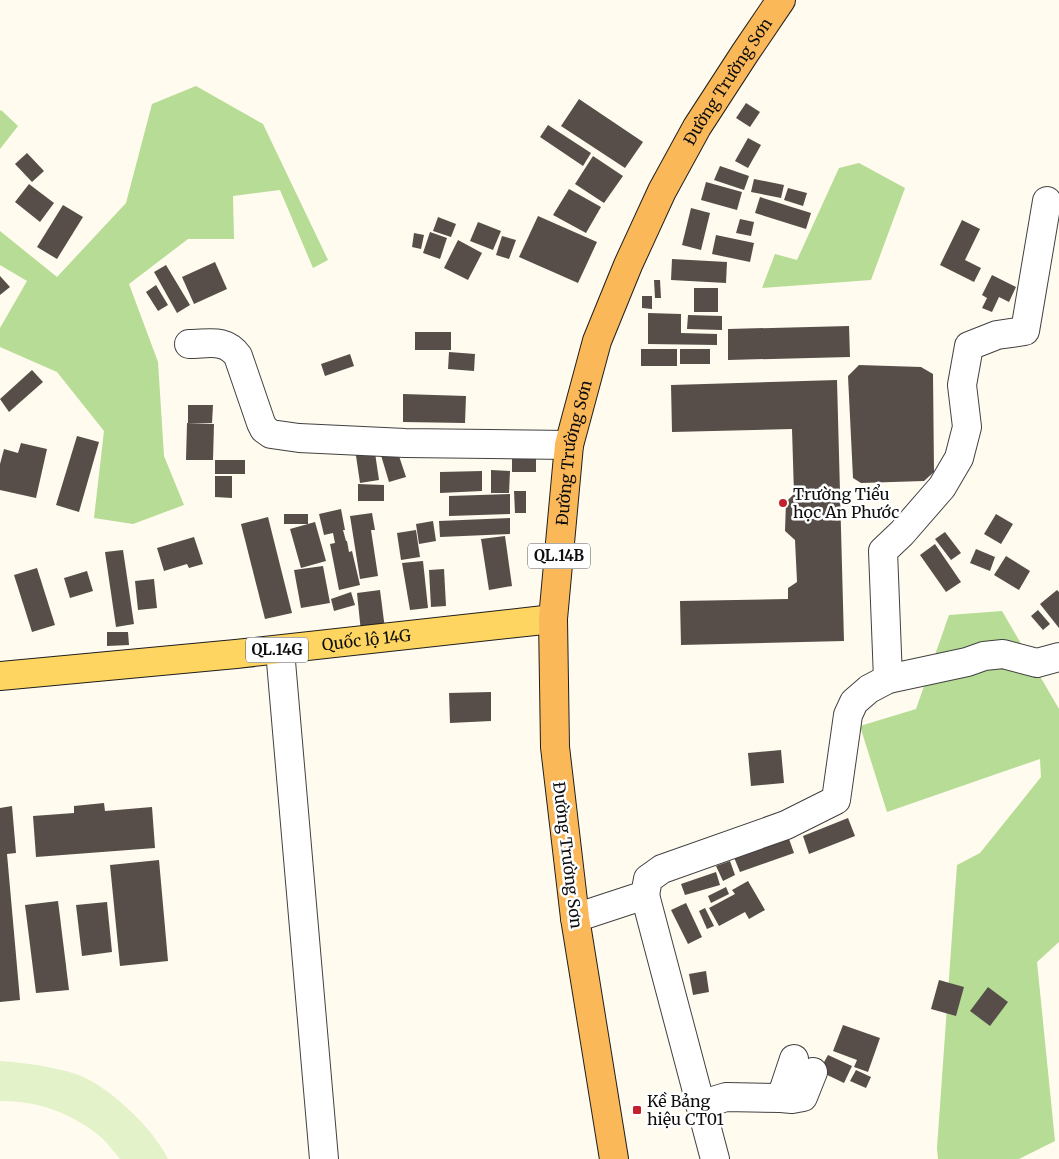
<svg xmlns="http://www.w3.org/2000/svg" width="1059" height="1159" font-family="Merriweather,serif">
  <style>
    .forest { fill: #b6dc95 }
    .pitch { fill: #e4f2c9 }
    .building { fill: #574e4a }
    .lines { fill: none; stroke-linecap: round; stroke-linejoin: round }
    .minor-casing { stroke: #414141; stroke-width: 30 }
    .primary-casing { stroke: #1f1f1f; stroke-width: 30 }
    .trunk-casing { stroke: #1f1f1f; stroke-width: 30 }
    .minor { stroke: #fff; stroke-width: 28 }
    .primary { stroke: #fdd560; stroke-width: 28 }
    .trunk { stroke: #fbb859; stroke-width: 28 }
    .poi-dot { fill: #c3212b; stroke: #fff; stroke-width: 2 }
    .labels { text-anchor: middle; stroke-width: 5; stroke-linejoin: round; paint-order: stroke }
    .shield { fill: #fff; stroke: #565656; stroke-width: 1 }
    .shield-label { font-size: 15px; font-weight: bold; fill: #0e0e0e }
    .street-label { font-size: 16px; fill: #0e0e0e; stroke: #fff }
    .poi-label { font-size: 16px; fill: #0e0e0e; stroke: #fff; text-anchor: start }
  </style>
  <rect width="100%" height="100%" fill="#fffbee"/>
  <!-- forest -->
  <g class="forest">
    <polygon points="196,86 263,124 328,260 313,268 280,190 233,196 234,239 188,239 129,284 158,362 164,456 184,505 133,524 94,518 104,431 57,372 0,347 0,328 27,281 0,265 0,231 57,277 126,203 152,104"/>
    <polygon points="1,110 18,126 0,149 0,111"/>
    <polygon points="859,163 905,188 871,280 762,288 775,254 797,260 839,168"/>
    <polygon points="1002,611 1059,709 1059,942 1037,962 1055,1141 1019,1159 938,1159 937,1148 957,865 980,853 1041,777 1040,759 887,812 860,726 916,709 949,615"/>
  </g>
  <!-- pitch -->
  <path class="pitch" d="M0,1061C26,1063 51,1066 76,1074C108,1085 154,1129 168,1159H120C114,1152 108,1144 102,1138C74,1114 37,1100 0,1101Z"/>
  <!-- building -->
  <g class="building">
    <polygon points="579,99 643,142 625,168 561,126"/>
    <polygon points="746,103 760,112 750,127 736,118"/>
    <polygon points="548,125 591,153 583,166 540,137"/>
    <polygon points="748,138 761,145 748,168 735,161"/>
    <polygon points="27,153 44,171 32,182 15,164"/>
    <polygon points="593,156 623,176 604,203 575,184"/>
    <polygon points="720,166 749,176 744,190 714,180"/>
    <polygon points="754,179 784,185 781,198 751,192"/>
    <polygon points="706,182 742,192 737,210 701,200"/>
    <polygon points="29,184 54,203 40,222 15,202"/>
    <polygon points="788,188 807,193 803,206 784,200"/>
    <polygon points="569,189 601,207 586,233 553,215"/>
    <polygon points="760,197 811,213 806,229 755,213"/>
    <polygon points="63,205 83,217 57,259 37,247"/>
    <polygon points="691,208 710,213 701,250 682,245"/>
    <polygon points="538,216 597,242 578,283 519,257"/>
    <polygon points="438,217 456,224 451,237 433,231"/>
    <polygon points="740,219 754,222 751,236 736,233"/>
    <polygon points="962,220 980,229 965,260 981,268 974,282 940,265"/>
    <polygon points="478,222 501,231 493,250 470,241"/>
    <polygon points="430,232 447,238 440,259 423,253"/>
    <polygon points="414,233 424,235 421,249 412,247"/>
    <polygon points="716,235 754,243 750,262 712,254"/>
    <polygon points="502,236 516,240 509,259 496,255"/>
    <polygon points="458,240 482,253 468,280 444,268"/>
    <polygon points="672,259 727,262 726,283 671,280"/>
    <polygon points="215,262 227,289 194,304 182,277"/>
    <polygon points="166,265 190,305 177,313 154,272"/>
    <polygon points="992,275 1016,287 1009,302 999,297 992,312 982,308 987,298 982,295"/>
    <polygon points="0,276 10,287 0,295"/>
    <polygon points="654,280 660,280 661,298 655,298"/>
    <polygon points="156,285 168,305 158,311 146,292"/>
    <rect x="694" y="288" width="24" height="24"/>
    <polygon points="642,296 652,296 652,309 642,308"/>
    <polygon points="648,313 681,314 681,333 717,334 717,345 648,344"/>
    <polygon points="688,315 722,316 722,330 687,329"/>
    <polygon points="849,326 850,357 728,360 728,329"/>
    <rect x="415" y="332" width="36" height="18"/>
    <rect x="641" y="349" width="36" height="17"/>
    <rect x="680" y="349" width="30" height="15"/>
    <polygon points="449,352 475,354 474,371 448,369"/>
    <polygon points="350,354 354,366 325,376 321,364"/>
    <polygon points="859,365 921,367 933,374 934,472 924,481 861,483 853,478 848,376"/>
    <polygon points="32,370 43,382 9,412 0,399"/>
    <polygon points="837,380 844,641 681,645 680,601 788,599 788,588 797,582 795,540 785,531 786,502 794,494 792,429 672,432 671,385"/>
    <polygon points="403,394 466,396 465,423 403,422"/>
    <polygon points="188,405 213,405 212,423 188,423"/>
    <polygon points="187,423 214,424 213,460 186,460"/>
    <polygon points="77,436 99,442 79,512 56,505"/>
    <polygon points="21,443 47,449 36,498 0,490 0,464 4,449 18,453"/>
    <polygon points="374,446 379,480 360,483 355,449"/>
    <polygon points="396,447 406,477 389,482 380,452"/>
    <rect x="512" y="449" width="24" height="23"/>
    <rect x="215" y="460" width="30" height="14"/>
    <polygon points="491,470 510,471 509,493 491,493"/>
    <polygon points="482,471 482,491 440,493 440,472"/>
    <polygon points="215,476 232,476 232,498 215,497"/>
    <polygon points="358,484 384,485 384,501 358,501"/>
    <polygon points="514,491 526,491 526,513 515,513"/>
    <polygon points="510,494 510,514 449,516 449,496"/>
    <polygon points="341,509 345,530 343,530 346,541 347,541 349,552 352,551 360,585 339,590 330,544 335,543 333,533 324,535 319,514"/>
    <polygon points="372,513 375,530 371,530 378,576 360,579 350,516"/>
    <rect x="284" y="514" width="24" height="10"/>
    <polygon points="996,514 1013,524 1001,544 984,534"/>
    <polygon points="268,517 292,613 265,619 241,524"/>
    <polygon points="510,518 510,534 440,537 439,521"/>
    <polygon points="433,521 436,541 419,544 416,524"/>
    <polygon points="315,522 326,561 301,568 290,529"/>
    <polygon points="416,530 420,557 401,560 397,533"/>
    <polygon points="945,532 961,553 951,560 935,539"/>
    <polygon points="505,536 512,586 489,590 481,539"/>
    <polygon points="194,537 203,564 189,568 187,564 164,571 157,548"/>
    <polygon points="935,544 961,582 946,592 920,555"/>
    <polygon points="976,549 995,557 990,571 970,563"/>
    <polygon points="123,550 134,624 116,627 105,552"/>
    <polygon points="1006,556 1030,571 1019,590 994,575"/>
    <polygon points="423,561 428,608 410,610 402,563"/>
    <polygon points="323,566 330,603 301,608 294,570"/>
    <polygon points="37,568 55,625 32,632 14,575"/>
    <polygon points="444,569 446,606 431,607 429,570"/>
    <polygon points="87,571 93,591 70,598 64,578"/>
    <polygon points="154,579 157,608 138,610 135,581"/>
    <polygon points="380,590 385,629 361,632 357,593"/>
    <polygon points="1057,590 1059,592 1059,628 1040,604"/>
    <polygon points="351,592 355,605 334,611 331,599"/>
    <polygon points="1038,610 1050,624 1043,630 1031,616"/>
    <polygon points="107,632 128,632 129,645 107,646"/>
    <polygon points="491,692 491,721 450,723 449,693"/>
    <polygon points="781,750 784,783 751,786 748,753"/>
    <polygon points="104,803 105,811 152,807 155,848 36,857 33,816 74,813 74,806"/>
    <polygon points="12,806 16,853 7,854 20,1000 0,1002 0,808"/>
    <polygon points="848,818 855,836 809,854 803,836"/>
    <polygon points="788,836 794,853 740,872 733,855"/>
    <polygon points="159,860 168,961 120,966 110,865"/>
    <polygon points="730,861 735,875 723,881 716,866"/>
    <polygon points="716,872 720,885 685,895 681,884"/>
    <polygon points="748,881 765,910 749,919 745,912 719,926 709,908 735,894 732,890"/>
    <polygon points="726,887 729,894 711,903 708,896"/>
    <polygon points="58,901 69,990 36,993 25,905"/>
    <polygon points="107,902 112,952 82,956 76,905"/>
    <polygon points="686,903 702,937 688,944 671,910"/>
    <polygon points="705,908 714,926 707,929 699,911"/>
    <polygon points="706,971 709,992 693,995 689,974"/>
    <polygon points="939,980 964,987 956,1016 931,1009"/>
    <polygon points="988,987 1008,1002 990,1026 970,1011"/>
    <polygon points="843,1025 880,1038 868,1072 854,1067 857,1060 833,1051"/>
    <polygon points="828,1055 852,1066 844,1083 819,1071"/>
    <polygon points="856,1070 871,1077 866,1088 850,1081"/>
  </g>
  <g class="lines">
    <!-- minor casing -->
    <g class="minor-casing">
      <g id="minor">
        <path d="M189,344C209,344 225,338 238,356L261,423L264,429L271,434L299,438L405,443L569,445"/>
        <polyline points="280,650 324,1159"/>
        <polyline points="888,679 883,551 902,533 942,487 959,458 967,427 962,385 969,346 997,335 1025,331 1047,201"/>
        <polyline points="645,895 715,1159"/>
        <polyline points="575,918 645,895 648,879 662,869 786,825 836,800 848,715 854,702 869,689 888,679 967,662 984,656 1003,654 1037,663 1059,657"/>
        <polyline points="781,1098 792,1099 803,1097 813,1072"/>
        <polyline points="700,1105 726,1097 781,1098 794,1059"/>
      </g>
    </g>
    <!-- primary casing -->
    <g class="primary-casing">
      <g id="primary">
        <path id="s1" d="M0,676L236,654L553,619"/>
      </g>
    </g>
    <!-- trunk casing -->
    <g class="trunk-casing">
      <g id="trunk">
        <path id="s2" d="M614,1159L575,918L555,747L553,619L569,445L597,341L628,265L662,191L697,127L745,53L781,0"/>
      </g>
    </g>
    <!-- minor -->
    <use href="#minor" class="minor"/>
    <!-- primary -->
    <use href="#primary" class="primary"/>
    <!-- trunk -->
    <use href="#trunk" class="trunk"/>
  </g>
  <!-- markers -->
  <g class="poi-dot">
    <circle cx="783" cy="503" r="5"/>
    <rect x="632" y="1105" width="10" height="10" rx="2.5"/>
  </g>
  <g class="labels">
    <!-- shield labels -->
    <g class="shield">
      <rect x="528" y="543.5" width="62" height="25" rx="4"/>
      <rect x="246" y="637.5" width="62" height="25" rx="4"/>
    </g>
    <g class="shield-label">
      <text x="559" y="561">QL.14B</text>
      <text x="277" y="655">QL.14G</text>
    </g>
    <!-- street labels -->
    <g class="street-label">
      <text dy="6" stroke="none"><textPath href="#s2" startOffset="1118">Đường Trường Sơn</textPath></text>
      <text dy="6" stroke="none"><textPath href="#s2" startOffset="712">Đường Trường Sơn</textPath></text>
      <text dy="6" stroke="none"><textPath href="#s1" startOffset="368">Quốc lộ 14G</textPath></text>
      <text transform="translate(568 855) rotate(83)" y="6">Đường Trường Sơn</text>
    </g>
    <!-- poi labels -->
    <g class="poi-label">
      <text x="793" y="500">Trường Tiểu<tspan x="793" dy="18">học An Phước</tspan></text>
      <text x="647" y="1107">Kề Bảng<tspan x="647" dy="18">hiệu CT01</tspan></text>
    </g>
  </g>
</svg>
